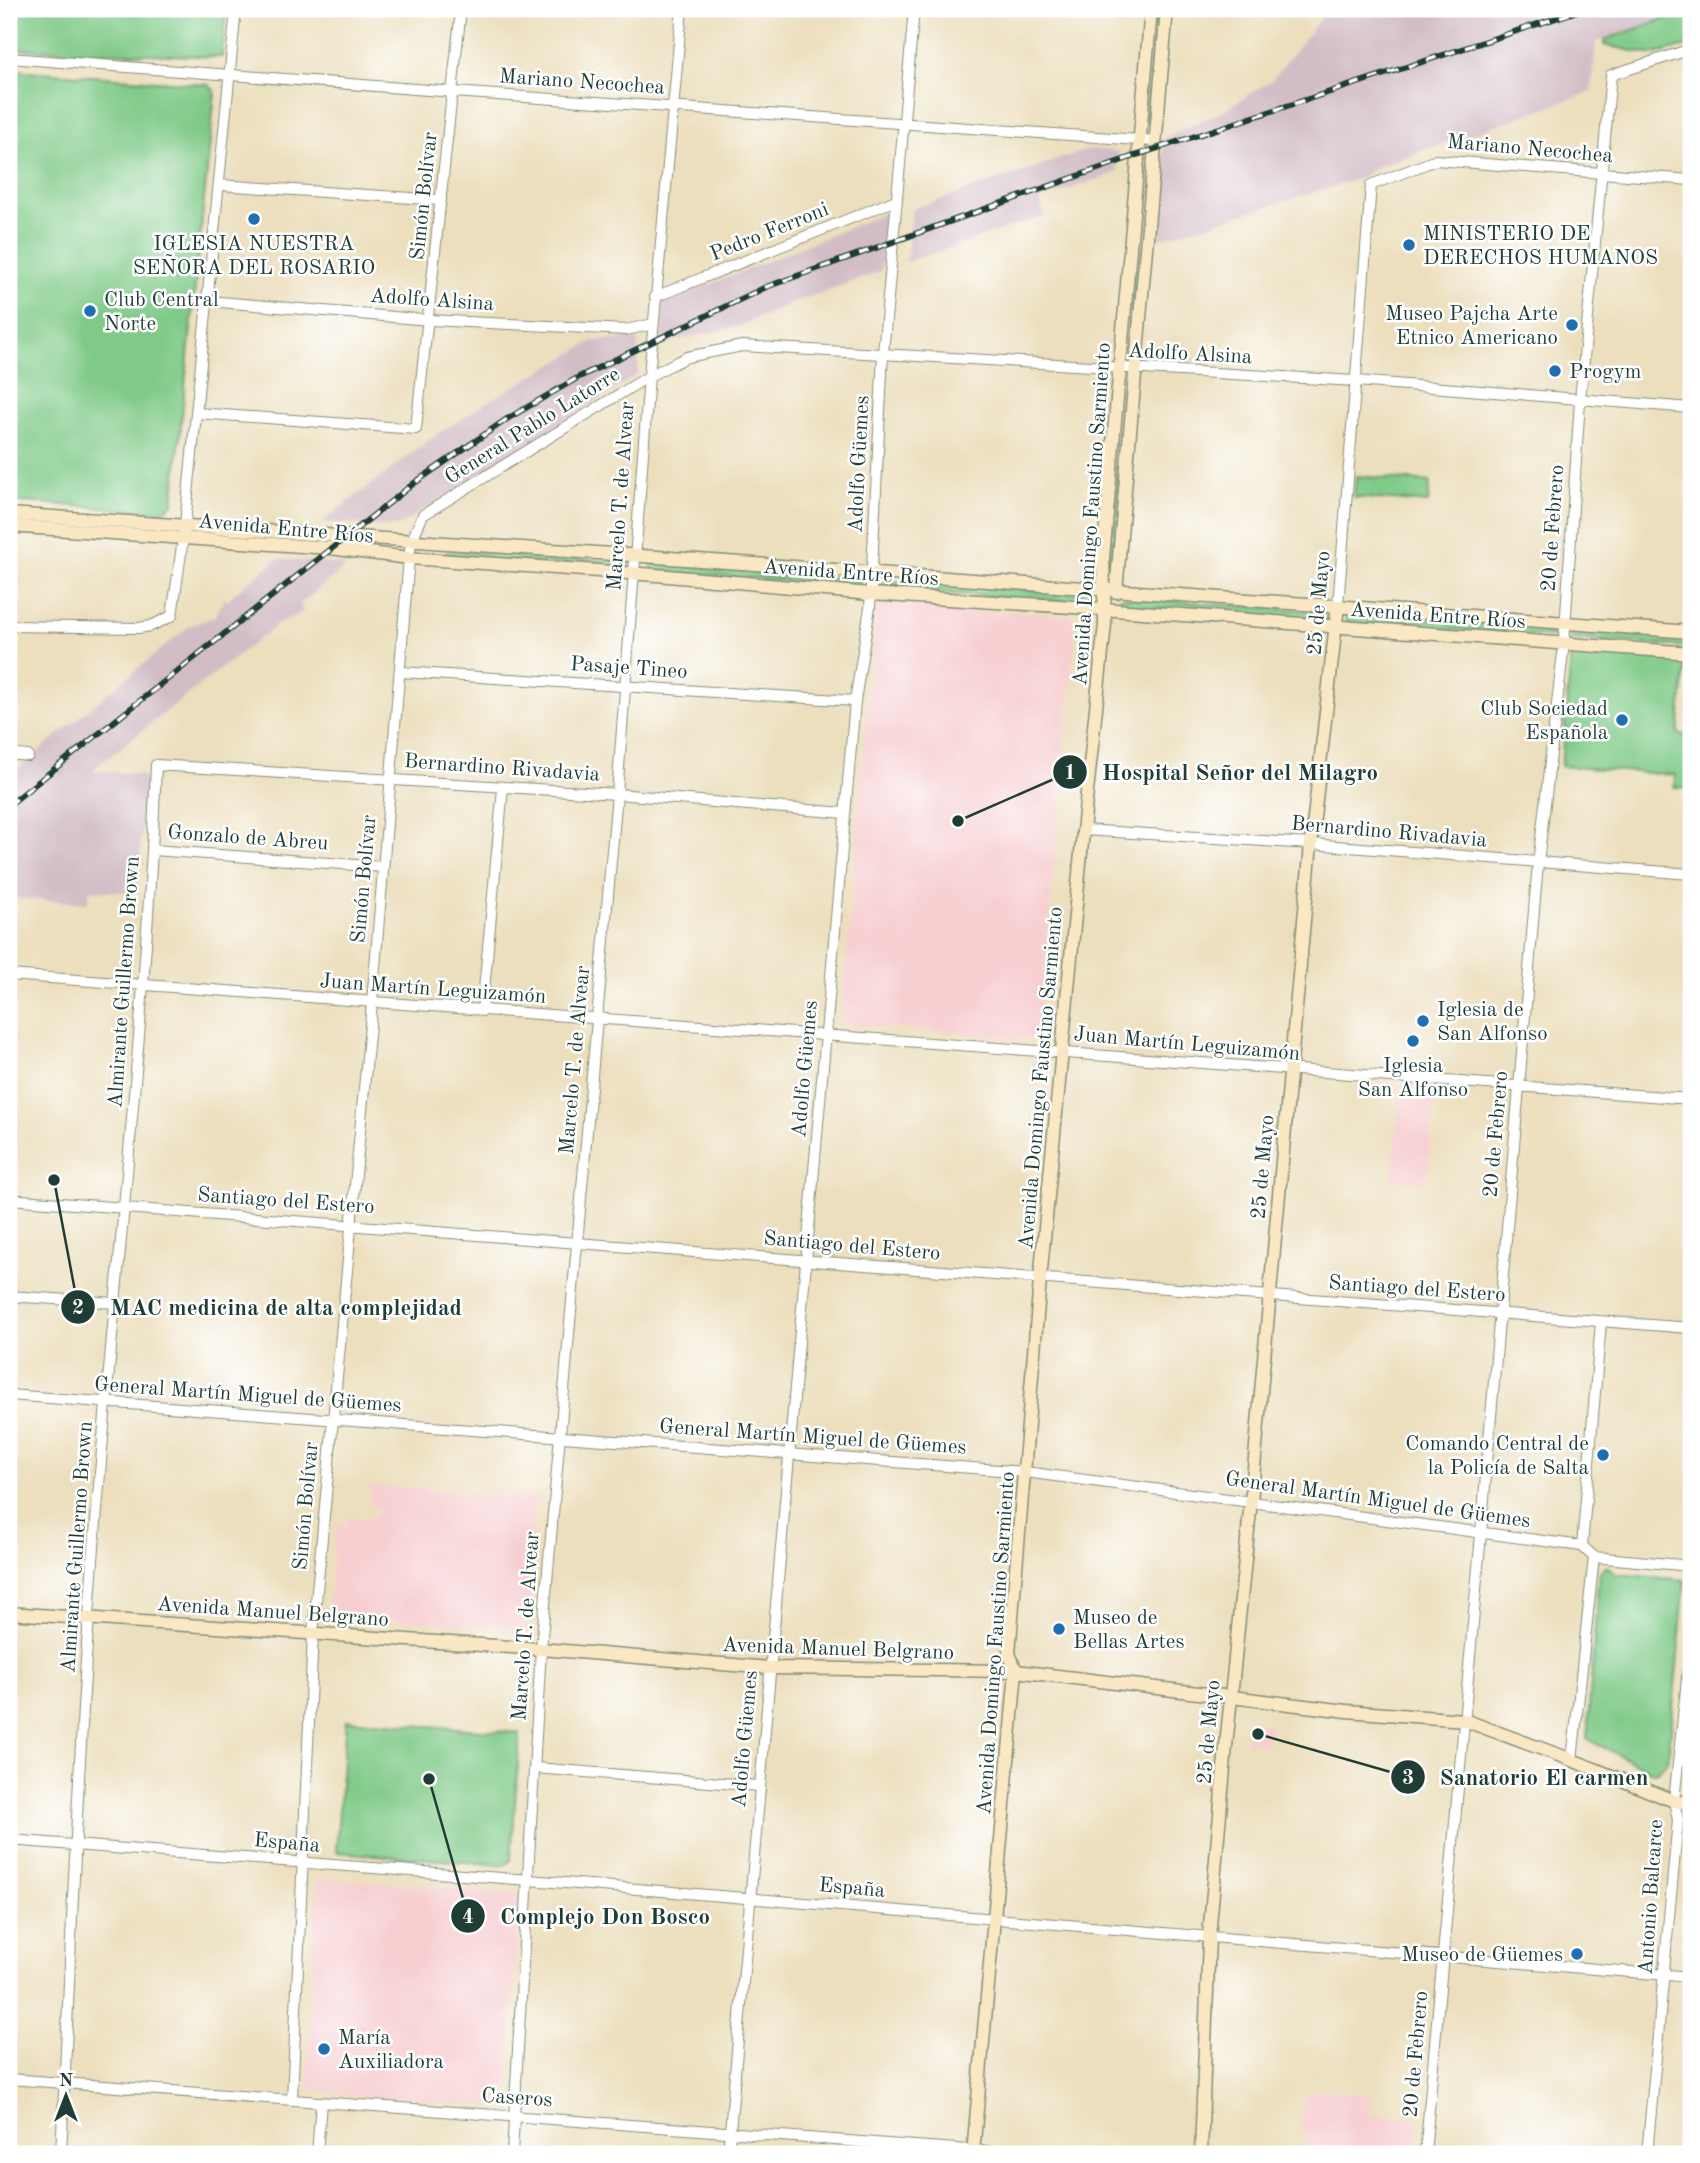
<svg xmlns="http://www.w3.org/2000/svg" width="1700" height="2163" font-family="'Old Standard TT',serif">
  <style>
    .built { fill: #f7cfd1 }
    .industrial { fill: #d2bdc6 }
    .green { fill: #80ca88; stroke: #50845e; stroke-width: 2 }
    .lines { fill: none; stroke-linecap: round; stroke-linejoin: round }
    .street-casing { stroke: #868e78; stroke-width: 12 }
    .secondary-casing { stroke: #868e78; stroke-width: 15 }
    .street { stroke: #fff; stroke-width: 10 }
    .secondary { stroke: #fae7c3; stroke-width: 12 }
    .rail-casing { stroke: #1f3d34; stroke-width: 6 }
    .rail { stroke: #fff; stroke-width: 3.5; stroke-dasharray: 10; stroke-linecap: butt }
    .poi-dot { fill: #1f6fb2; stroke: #fff; stroke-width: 2.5 }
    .labels { text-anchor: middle; stroke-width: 5; stroke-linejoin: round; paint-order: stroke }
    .street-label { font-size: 21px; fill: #1f3d34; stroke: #fff }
    .poi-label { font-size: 21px; fill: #1f3d34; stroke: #fff; text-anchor: start }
    .leader { fill: none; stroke: #1f3d34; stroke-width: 2.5 }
    .callout-dot { fill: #1f3d34; stroke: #fff; stroke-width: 2.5 }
    .mark-label { font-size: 21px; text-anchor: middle; font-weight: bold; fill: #fff }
    .callout-label { font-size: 23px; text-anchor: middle; font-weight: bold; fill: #1f3d34; stroke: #fff; stroke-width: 5; stroke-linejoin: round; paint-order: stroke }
  </style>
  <rect width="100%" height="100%" fill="#fff"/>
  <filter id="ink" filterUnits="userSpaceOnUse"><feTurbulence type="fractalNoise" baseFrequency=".0143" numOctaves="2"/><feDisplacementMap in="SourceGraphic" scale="14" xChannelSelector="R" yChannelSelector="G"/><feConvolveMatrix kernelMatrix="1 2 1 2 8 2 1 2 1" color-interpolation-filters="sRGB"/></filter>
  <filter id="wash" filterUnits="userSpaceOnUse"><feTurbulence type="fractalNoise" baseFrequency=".00686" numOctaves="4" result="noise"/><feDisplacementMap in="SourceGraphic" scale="28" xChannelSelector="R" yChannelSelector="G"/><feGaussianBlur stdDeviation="1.57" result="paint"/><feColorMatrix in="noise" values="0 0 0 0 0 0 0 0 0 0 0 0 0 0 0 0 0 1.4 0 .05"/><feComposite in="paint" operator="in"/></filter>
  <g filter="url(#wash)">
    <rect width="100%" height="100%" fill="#ecdfbd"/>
    <!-- built -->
    <g class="built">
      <polygon points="882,603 1071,616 1076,622 1038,1035 1034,1039 844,1024 841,1020 876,608"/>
      <polygon points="1400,1085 1436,1087 1427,1182 1392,1179"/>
      <polygon points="370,1485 536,1497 528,1622 521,1629 515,1629 332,1615 328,1610 336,1525 347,1525 347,1517 370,1518 378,1514 378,1508 369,1504"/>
      <polygon points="1247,1723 1271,1725 1269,1745 1245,1743"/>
      <polygon points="322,1878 516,1894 520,1898 506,2103 502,2107 313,2091 309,2088 307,2085 316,1882"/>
      <polygon points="1310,2090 1370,2094 1369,2115 1418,2118 1415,2154 1306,2152 1307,2133 1301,2133 1304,2095 1309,2096"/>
    </g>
    <!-- industrial -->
    <g class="industrial">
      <polygon points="1328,9 1691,9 1691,10 1596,42 1591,92 1376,167 1358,179 1159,239 1164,138 1223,111 1272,80"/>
      <polygon points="1090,149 1118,151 1118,172 1039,200 1045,216 906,262 912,209"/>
      <polygon points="885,213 881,271 790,304 738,327 662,343 662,304"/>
      <polygon points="638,338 638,374 397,527 322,522 433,437 494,398 593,341"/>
      <polygon points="278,559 348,565 300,604 303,612 278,624 92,770 142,775 146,782 137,893 90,890 88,903 9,898 9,776 189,626 216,616 223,599 230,600 231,596"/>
    </g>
    <!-- green -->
    <g class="green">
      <polygon points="9,9 226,9 222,57 15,49 9,44"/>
      <polygon points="1156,9 1161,9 1150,122 1145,122"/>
      <polygon points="1691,10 1691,45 1652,55 1604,45 1604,40"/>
      <polygon points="13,70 209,85 215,92 173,503 164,512 9,501 9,74"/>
      <polygon points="1141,171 1146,172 1131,353 1126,353"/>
      <polygon points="1124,385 1128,385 1113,567 1108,566"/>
      <polygon points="1356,476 1430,482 1428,503 1354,497"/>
      <polygon points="463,551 629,562 629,570 446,556 446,552"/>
      <polygon points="652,563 860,578 859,586 651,571"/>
      <polygon points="882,580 1091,594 1090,603 882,589"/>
      <polygon points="1120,597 1328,612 1327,621 1119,606"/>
      <polygon points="1346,614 1555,628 1554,637 1346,622"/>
      <polygon points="1571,630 1691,638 1691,647 1570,639"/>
      <polygon points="1580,651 1686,660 1678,734 1691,736 1691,788 1674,787 1675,775 1561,766 1571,655"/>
      <polygon points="1606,1567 1611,1568 1615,1574 1685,1580 1668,1761 1657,1772 1650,1771 1587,1739 1599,1572"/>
      <polygon points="346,1720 520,1733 511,1860 505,1865 336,1852"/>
    </g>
  </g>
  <g filter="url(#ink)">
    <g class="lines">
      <!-- street casing -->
      <g class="street-casing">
        <g id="street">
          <polyline points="9,58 454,92 1154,141"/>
          <polyline points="220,185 441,200"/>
          <polyline points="655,297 896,200"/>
          <polyline points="208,301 429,320 626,330 653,324"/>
          <polyline points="197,413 416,429 461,9"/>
          <polyline points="1338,606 1371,185 1436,160 1691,180"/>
          <polyline points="9,626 139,628 151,626 172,616 185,525 236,9"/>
          <polyline points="401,672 855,701"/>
          <polyline points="9,754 28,756"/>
          <polyline points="1083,830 1311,844 1691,874"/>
          <polyline points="153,850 383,867"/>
          <polyline points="9,975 1691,1099"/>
          <polyline points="482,1011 503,788"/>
          <path d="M9,1199C570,1241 1130,1287 1691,1328"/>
          <polyline points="9,1296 115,1303"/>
          <polyline points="9,1395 1025,1472 1582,1546 1594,1557 1691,1566"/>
          <polyline points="1582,1546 1601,1322"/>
          <polyline points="1572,1760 1594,1557"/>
          <polyline points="535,1768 759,1786"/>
          <polyline points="9,1840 529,1880 1691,1977"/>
          <polyline points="9,2079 1023,2154"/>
          <polyline points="292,2099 313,1634 372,1003 409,558 411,542 423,515 649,376 687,357 742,346 1356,381 1691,408"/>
          <path d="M61,2154C70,1975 76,1795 89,1616C108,1332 145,1049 156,765L617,794L845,813"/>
          <polyline points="317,2154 321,2102"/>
          <polyline points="512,2154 541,1649 617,794 649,376 682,9"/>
          <polyline points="728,2154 855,701 870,607 883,353 914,9"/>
          <polyline points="1425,2154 1481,1534 1538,863 1564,644 1580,400 1611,75 1691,49"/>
          <polyline points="1647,2154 1678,1820 1674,1801 1691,1642"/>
        </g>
      </g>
      <!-- secondary casing -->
      <g class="secondary-casing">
        <g id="secondary">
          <polyline points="9,514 657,557 1691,632"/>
          <polyline points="9,526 330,548 409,558 656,575 870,594 1088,608 1691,653"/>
          <polyline points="1116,592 1167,9"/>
          <polyline points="9,1613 541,1649 770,1668 1016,1671 1347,1711 1464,1720 1572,1760 1674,1801 1691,1804"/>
          <polyline points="973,2154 1016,1671 1009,1653 1040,1280 1085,811 1105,624 1103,559 1151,9"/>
          <polyline points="1201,2154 1209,1937 1226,1746 1251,1501 1311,844 1338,606"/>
        </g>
      </g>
      <!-- street -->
      <use href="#street" class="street"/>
      <!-- secondary -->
      <use href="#secondary" class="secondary"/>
      <!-- rail casing -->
      <g class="rail-casing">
        <polyline id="rail" points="9,805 413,484 507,419 579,377 766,287 1137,155 1584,9"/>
      </g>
      <!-- rail -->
      <use href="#rail" class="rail"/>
    </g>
  </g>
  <!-- markers -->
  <g class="poi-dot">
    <circle cx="254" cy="219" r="7"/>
    <circle cx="1409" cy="245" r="7"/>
    <circle cx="90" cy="311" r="7"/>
    <circle cx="1572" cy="325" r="7"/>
    <circle cx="1555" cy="371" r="7"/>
    <circle cx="1622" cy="720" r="7"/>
    <circle cx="1423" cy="1021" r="7"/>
    <circle cx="1413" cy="1041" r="7"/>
    <circle cx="1603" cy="1455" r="7"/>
    <circle cx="1059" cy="1629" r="7"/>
    <circle cx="1577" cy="1954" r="7"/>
    <circle cx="324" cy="2049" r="7"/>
  </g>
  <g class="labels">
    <!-- street labels -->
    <g class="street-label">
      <text transform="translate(582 81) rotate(4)" y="7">Mariano Necochea</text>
      <text transform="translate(1530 148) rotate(5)" y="7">Mariano Necochea</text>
      <text transform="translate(423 196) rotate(-84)" y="7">Simón Bolívar</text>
      <text transform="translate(769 231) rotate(-22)" y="7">Pedro Ferroni</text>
      <text transform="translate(432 299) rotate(4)" y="7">Adolfo Alsina</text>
      <text transform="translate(1190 353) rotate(3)" y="7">Adolfo Alsina</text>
      <text transform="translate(532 425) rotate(-32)" y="7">General Pablo Latorre</text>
      <text transform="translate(858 464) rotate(-87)" y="7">Adolfo Güemes</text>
      <text transform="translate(620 496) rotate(-86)" y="7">Marcelo T. de Alvear</text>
      <text transform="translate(1091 514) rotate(-86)" y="7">Avenida Domingo Faustino Sarmiento</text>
      <text transform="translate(286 528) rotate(5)" y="7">Avenida Entre Ríos</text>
      <text transform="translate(1552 528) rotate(-86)" y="7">20 de Febrero</text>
      <text transform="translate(851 572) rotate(4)" y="7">Avenida Entre Ríos</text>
      <text transform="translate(1318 603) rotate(-85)" y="7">25 de Mayo</text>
      <text transform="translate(1438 615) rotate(4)" y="7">Avenida Entre Ríos</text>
      <text transform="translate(629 667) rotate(4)" y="7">Pasaje Tineo</text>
      <text transform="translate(502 767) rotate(4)" y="7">Bernardino Rivadavia</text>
      <text transform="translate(1389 831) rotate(5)" y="7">Bernardino Rivadavia</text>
      <text transform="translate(248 837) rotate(4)" y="7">Gonzalo de Abreu</text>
      <text transform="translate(363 879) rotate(-85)" y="7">Simón Bolívar</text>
      <text transform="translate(123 982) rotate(-86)" y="7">Almirante Guillermo Brown</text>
      <text transform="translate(433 988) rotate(4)" y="7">Juan Martín Leguizamón</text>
      <text transform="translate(1187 1043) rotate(5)" y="7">Juan Martín Leguizamón</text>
      <text transform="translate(574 1060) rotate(-85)" y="7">Marcelo T. de Alvear</text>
      <text transform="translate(804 1069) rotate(-85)" y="7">Adolfo Güemes</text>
      <text transform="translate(1040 1078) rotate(-85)" y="7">Avenida Domingo Faustino Sarmiento</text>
      <text transform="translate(1495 1134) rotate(-85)" y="7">20 de Febrero</text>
      <text transform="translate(1262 1167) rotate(-85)" y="7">25 de Mayo</text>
      <text transform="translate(286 1200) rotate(4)" y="7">Santiago del Estero</text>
      <text transform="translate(852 1245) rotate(5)" y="7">Santiago del Estero</text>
      <text transform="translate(1417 1288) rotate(4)" y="7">Santiago del Estero</text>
      <text transform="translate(248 1394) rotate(4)" y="7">General Martín Miguel de Güemes</text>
      <text transform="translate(813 1436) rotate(4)" y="7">General Martín Miguel de Güemes</text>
      <text transform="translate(1378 1499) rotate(8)" y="7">General Martín Miguel de Güemes</text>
      <text transform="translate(305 1506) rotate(-85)" y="7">Simón Bolívar</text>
      <text transform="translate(76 1547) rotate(-86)" y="7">Almirante Guillermo Brown</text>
      <text transform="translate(273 1611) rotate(4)" y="7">Avenida Manuel Belgrano</text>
      <text transform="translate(525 1626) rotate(-86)" y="7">Marcelo T. de Alvear</text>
      <text transform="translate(995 1643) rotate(-86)" y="7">Avenida Domingo Faustino Sarmiento</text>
      <text transform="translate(838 1648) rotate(2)" y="7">Avenida Manuel Belgrano</text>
      <text transform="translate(1208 1732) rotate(-85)" y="7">25 de Mayo</text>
      <text transform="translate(744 1739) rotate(-85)" y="7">Adolfo Güemes</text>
      <text transform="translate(287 1842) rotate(5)" y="7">España</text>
      <text transform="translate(852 1887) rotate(5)" y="7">España</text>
      <text transform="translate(1650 1897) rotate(-86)" y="7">Antonio Balcarce</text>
      <text transform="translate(1415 2054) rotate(-85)" y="7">20 de Febrero</text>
      <text transform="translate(517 2097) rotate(4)" y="7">Caseros</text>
    </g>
    <!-- poi labels -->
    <g class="poi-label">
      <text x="1423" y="240">MINISTERIO DE<tspan x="1423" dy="24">DERECHOS HUMANOS</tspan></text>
      <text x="254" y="250" text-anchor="middle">IGLESIA NUESTRA<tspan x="254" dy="24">SEÑORA DEL ROSARIO</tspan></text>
      <text x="104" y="306">Club Central<tspan x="104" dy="24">Norte</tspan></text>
      <text x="1558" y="320" text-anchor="end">Museo Pajcha Arte<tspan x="1558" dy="24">Etnico Americano</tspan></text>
      <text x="1569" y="378">Progym</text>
      <text x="1608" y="715" text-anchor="end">Club Sociedad<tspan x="1608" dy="24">Española</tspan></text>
      <text x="1437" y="1016">Iglesia de<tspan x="1437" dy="24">San Alfonso</tspan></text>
      <text x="1413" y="1072" text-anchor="middle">Iglesia<tspan x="1413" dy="24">San Alfonso</tspan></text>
      <text x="1589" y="1450" text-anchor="end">Comando Central de<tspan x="1589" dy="24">la Policía de Salta</tspan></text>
      <text x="1073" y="1624">Museo de<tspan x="1073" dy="24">Bellas Artes</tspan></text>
      <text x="1563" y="1961" text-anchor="end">Museo de Güemes</text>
      <text x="338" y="2044">María<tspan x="338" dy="24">Auxiliadora</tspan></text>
    </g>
  </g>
  <!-- callouts -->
  <path class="leader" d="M958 821L1070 772M54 1180L78 1307M1258 1734L1408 1777M429 1779L468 1916"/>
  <g class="callout-dot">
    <circle cx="958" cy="821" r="7"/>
    <circle cx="54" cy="1180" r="7"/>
    <circle cx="1258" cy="1734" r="7"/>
    <circle cx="429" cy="1779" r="7"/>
    <circle cx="1070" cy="772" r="18"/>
    <circle cx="78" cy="1307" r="18"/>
    <circle cx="1408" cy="1777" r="18"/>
    <circle cx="468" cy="1916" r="18"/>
  </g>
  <g class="mark-label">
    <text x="1070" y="779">1</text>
    <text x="78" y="1314">2</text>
    <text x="1408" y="1784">3</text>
    <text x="468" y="1923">4</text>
  </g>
  <g class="callout-label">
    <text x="1240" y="780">Hospital Señor del Milagro</text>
    <text x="286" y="1315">MAC medicina de alta complejidad</text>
    <text x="1544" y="1785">Sanatorio El carmen</text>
    <text x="605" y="1924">Complejo Don Bosco</text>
  </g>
  <!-- margin -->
  <rect width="1700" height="2163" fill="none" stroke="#fff" stroke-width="35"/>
  <!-- north arrow -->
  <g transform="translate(66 2096)" stroke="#ffffff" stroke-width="5" paint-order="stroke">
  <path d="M0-5L12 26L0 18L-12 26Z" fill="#1f3d34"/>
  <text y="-10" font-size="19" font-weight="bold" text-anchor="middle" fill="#1f3d34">N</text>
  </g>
</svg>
